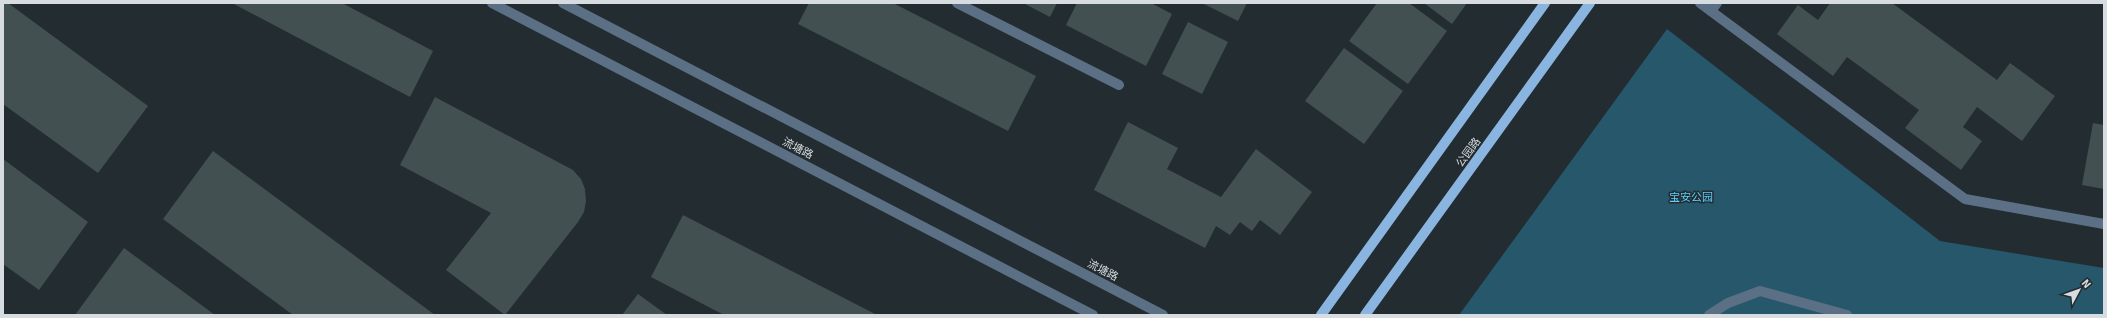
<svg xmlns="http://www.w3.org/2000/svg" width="2107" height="318" font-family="Signika,'Noto Sans SC',sans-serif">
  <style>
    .green { fill: #26576b }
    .building { fill: #435051 }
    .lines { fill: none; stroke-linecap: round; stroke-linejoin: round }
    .minor { stroke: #5b7085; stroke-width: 10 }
    .major { stroke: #8ab5e1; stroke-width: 10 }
    .labels { text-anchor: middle; stroke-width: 3; stroke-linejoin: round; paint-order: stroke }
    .street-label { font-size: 11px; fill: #d6dcdf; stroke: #222c31 }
    .park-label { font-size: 11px; fill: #5ccffd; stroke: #222c31 }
  </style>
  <rect width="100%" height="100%" fill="#222c31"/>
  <!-- green -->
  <polygon class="green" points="1667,29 1940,241 2104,268 2104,315 1459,315"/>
  <!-- building -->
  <g class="building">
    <polygon points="3,3 8,3 148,106 98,173 3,104"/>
    <polygon points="232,3 342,3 433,51 410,97"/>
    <polygon points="809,3 893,3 1036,76 1008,131 798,24"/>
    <polygon points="1023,3 1057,3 1050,17"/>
    <polygon points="1077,3 1151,3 1172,14 1146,66 1066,25"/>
    <polygon points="1202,3 1247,3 1238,21"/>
    <polygon points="1377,3 1409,3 1447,31 1408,84 1349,41"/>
    <polygon points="1424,3 1467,3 1452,24"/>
    <polygon points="1830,3 1892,3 1997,80 2010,63 2055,96 2022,141 1977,107 1963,127 1982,141 1961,170 1905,128 1919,110 1847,57 1833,76 1777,34 1798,5 1818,20"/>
    <polygon points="1188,22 1228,42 1202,94 1162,74"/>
    <polygon points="1344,48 1403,91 1364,144 1305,101"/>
    <polygon points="435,97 573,170 581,179 585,189 586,201 584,212 578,222 505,315 446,270 491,213 400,165"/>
    <polygon points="1128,122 1178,148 1167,169 1221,197 1256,149 1312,192 1280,235 1260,220 1252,231 1240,222 1230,235 1216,226 1205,248 1094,190"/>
    <polygon points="2093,123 2104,125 2104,189 2082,185"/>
    <polygon points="213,151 435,315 293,315 163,219"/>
    <polygon points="3,159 88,222 39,290 3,264"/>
    <polygon points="683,215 877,315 724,315 651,277"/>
    <polygon points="124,248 215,315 75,315"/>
    <polygon points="638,294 667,315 622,315"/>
  </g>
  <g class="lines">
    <!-- minor -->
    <g class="minor">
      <polyline points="492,3 1093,315"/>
      <polyline points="563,3 1163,315"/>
      <polyline points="957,3 1119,85"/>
      <polyline points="1700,3 1965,199 2104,224"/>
      <polyline points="1711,11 1717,3"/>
      <polyline points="1709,315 1728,303 1760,291 1847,315"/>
    </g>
    <!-- major -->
    <g class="major">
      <polyline points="1321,315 1545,3"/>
      <polyline points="1365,315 1590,3"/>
    </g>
  </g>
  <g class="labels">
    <!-- street labels -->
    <g class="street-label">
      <text transform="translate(798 148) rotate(27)" y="4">流塘路</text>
      <text transform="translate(1468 152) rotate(-54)" y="4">公园路</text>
      <text transform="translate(1103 270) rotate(27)" y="4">流塘路</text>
    </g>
    <!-- park labels -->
    <g class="park-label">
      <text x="1691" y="201">宝安公园</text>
    </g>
  </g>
  <!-- border -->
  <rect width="2107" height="318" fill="none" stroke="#d6dcdf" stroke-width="8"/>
  <!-- north arrow -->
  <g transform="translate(2079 290) rotate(49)" stroke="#222c31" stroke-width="3" paint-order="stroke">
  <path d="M0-3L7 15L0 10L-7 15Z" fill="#d6dcdf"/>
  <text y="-6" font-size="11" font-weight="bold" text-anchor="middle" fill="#d6dcdf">N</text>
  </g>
</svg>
